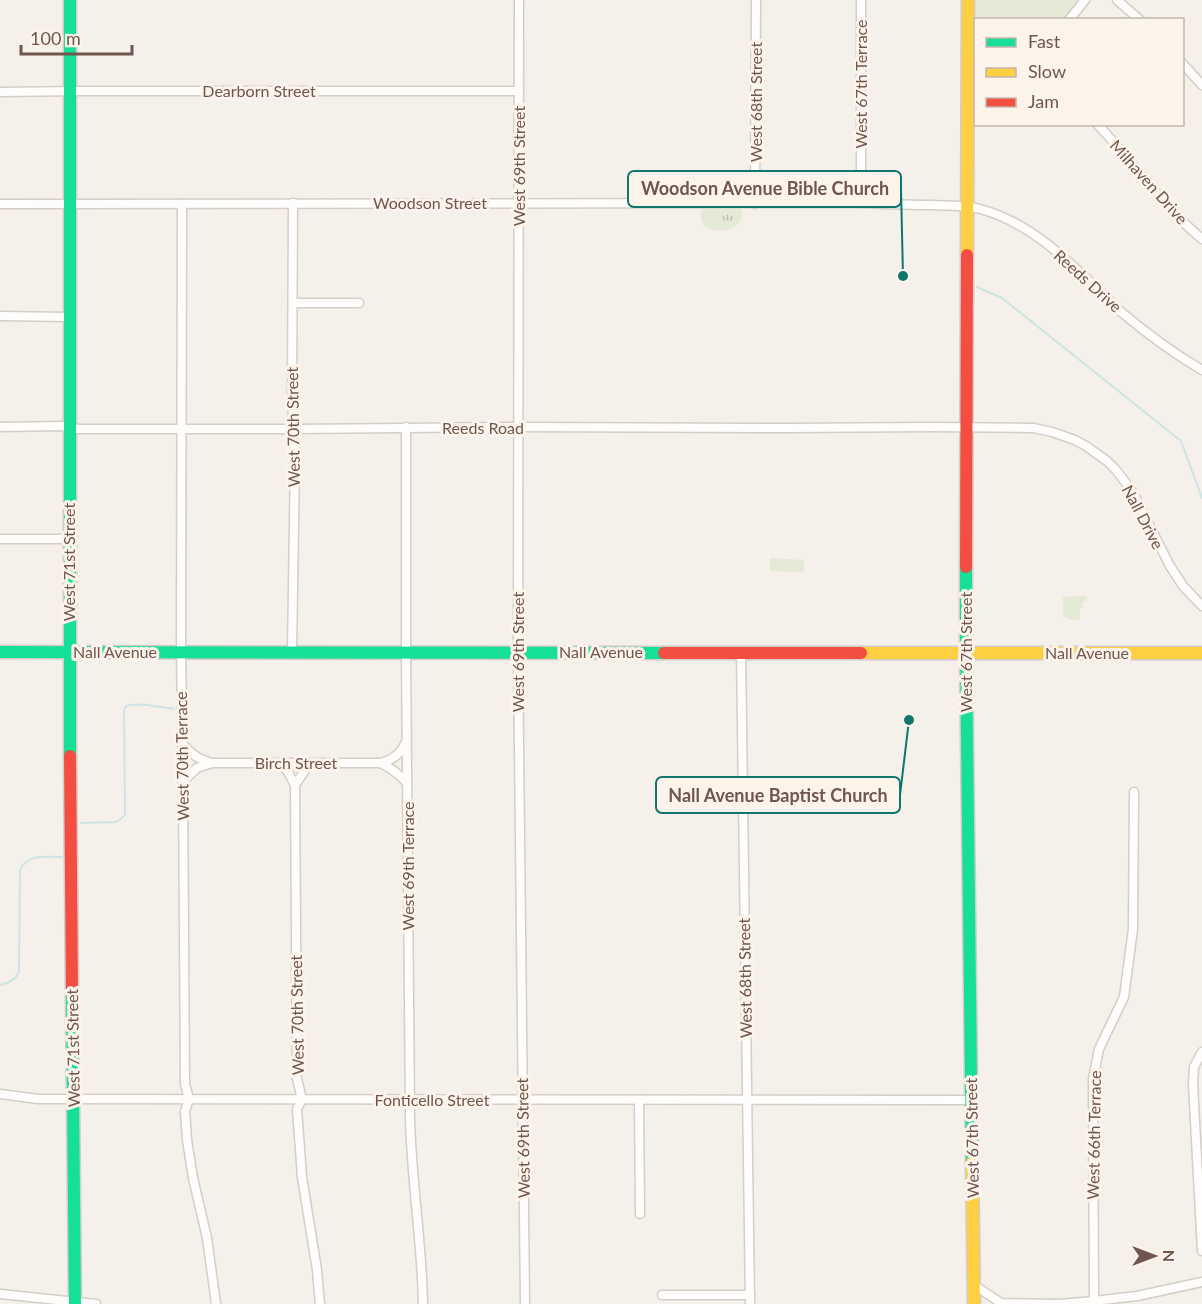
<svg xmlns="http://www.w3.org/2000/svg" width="1202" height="1304" font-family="Lato,sans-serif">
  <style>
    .grass { fill: url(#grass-tufts) }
    .park { fill: #e4ead6 }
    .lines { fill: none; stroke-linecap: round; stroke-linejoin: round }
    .stream { stroke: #cee3e3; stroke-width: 2 }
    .street-casing { stroke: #d4cdc8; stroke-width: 11 }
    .fast-casing { stroke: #d4ccc6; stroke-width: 15 }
    .slow-casing { stroke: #d4ccc6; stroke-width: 15 }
    .jam-casing { stroke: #d4ccc6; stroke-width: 15 }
    .street { stroke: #fefdfc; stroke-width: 8 }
    .fast { stroke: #16e098; stroke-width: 12 }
    .slow { stroke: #ffcf43; stroke-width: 12 }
    .jam { stroke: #f24e42; stroke-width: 12 }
    .labels { text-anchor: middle; stroke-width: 6; stroke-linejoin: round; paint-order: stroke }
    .street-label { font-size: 16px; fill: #6f564e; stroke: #fcf4eb }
    .leader { fill: none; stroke: #0f766e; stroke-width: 2 }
    .callout-dot { fill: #0f766e; stroke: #fcf4eb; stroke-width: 2 }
    .callout { fill: #fcf4eb; stroke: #0f766e; stroke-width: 2 }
    .callout-label { font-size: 18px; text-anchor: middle; font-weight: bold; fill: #6f564e }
  </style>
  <defs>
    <pattern id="grass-tufts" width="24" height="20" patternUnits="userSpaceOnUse" patternTransform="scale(1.5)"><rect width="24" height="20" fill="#e4ead6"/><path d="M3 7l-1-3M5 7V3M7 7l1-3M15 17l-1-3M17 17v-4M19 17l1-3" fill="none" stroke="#bdc0b0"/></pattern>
  </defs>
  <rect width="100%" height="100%" fill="#f5f0ea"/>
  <!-- grass -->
  <path class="grass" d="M702,209H741C750,235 692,241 702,209Z"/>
  <!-- park -->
  <g class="park">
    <polygon points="973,0 1079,0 1064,19 976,20 975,60 973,56"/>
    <polygon points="770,558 804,560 804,572 770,571"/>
    <polygon points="1083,596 1087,596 1087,601 1083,601 1083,608 1080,608 1080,620 1071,620 1068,618 1063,617 1063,597"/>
  </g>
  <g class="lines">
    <!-- stream -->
    <g class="stream">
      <polyline points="977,287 1002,298 1181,441 1202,498"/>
      <path d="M81,823L116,822L122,818L125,814L124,710L126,706C140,702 159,707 174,709"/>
      <path d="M0,985C8,983 17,980 19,971L20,870C29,853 45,857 62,857"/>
    </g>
    <!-- street casing -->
    <g class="street-casing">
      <g id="street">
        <polyline points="519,0 518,652 525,1304"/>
        <polyline points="1117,0 1140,20"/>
        <polyline points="1069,20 1085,0"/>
        <polyline points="1182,63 1202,85"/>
        <polyline points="0,92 81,91 519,91"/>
        <path d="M1097,124C1133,161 1162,206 1202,239"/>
        <polyline points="861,203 861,0"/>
        <path d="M0,204L861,203C885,204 910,205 934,205C949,206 966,205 980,209C1037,224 1079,272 1120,311C1146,333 1173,353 1202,370"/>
        <polyline points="182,204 181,651 183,781 185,1084 189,1099 185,1111 187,1140 193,1178 207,1238 216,1304"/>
        <polyline points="755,204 756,0"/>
        <polyline points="293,303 359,303"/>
        <polyline points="0,316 70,317"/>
        <polyline points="0,427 62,426 78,429 294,429 519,427 787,428 931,427 1034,428 1052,432 1075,440 1086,446 1107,461 1116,470 1132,491 1170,566 1183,586 1202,606"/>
        <path d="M406,427V652L410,1116C411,1179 422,1241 423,1304"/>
        <polyline points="0,539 69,539"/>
        <polyline points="292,651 295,460 292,395 293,203"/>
        <polyline points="741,652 750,1304"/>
        <path d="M182,743C191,754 198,759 211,763"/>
        <polyline points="280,763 288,772 295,785"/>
        <polyline points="310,763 295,785 297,1079 302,1099 297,1109 302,1177 317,1270 320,1304"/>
        <path d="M381,763C393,760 401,754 406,742"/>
        <path d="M183,781L197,768L212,763H380C392,768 399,774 407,783"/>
        <polyline points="1202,1052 1194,1067 1193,1084 1202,1251"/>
        <polyline points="0,1094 38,1099 64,1099 972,1100"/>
        <polyline points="639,1100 640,1214"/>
        <polyline points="974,1285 1001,1303 1059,1304 1094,1301 1137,1296 1202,1282"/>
        <polyline points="0,1294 96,1304"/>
        <polyline points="662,1295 750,1295"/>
        <polyline points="1094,1304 1093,1079 1099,1049 1124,997 1133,929 1134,792"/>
      </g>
    </g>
    <!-- fast casing -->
    <g class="fast-casing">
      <g id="fast">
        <polyline points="966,567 966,652 972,1162"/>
        <polyline points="0,652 664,653"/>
        <polyline points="70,756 70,0"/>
        <polyline points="72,993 75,1304"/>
      </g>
    </g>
    <!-- slow casing -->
    <g class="slow-casing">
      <g id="slow">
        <polyline points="967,255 968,0"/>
        <polyline points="861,653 1202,653"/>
        <polyline points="972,1162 974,1304"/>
      </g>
    </g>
    <!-- jam casing -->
    <g class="jam-casing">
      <g id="jam">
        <polyline points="966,567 967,255"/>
        <polyline points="664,653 861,653"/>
        <polyline points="70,756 72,993"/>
      </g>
    </g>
    <!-- street -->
    <use href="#street" class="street"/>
    <!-- fast -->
    <use href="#fast" class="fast"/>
    <!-- slow -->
    <use href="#slow" class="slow"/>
    <!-- jam -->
    <use href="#jam" class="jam"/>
  </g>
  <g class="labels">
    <!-- street labels -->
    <g class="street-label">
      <text transform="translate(861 84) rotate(-90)" y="6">West 67th Terrace</text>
      <text x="259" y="97">Dearborn Street</text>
      <text transform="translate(756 102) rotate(-90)" y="6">West 68th Street</text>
      <text transform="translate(519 166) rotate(-90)" y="6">West 69th Street</text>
      <text transform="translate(1149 182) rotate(48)" y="6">Milhaven Drive</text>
      <text x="430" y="209">Woodson Street</text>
      <text transform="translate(1088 281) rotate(42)" y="6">Reeds Drive</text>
      <text transform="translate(293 427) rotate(-91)" y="6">West 70th Street</text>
      <text x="483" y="434">Reeds Road</text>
      <text transform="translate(1143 517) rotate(62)" y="6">Nall Drive</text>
      <text transform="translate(69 562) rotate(-90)" y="6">West 71st Street</text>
      <text x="115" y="658">Nall Avenue</text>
      <text transform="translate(518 652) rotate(-90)" y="6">West 69th Street</text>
      <text x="601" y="658">Nall Avenue</text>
      <text transform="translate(966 652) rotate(-90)" y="6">West 67th Street</text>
      <text x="1087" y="659">Nall Avenue</text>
      <text transform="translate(182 756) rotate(-91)" y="6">West 70th Terrace</text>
      <text x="296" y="769">Birch Street</text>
      <text transform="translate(408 866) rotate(-90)" y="6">West 69th Terrace</text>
      <text transform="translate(745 978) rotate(-91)" y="6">West 68th Street</text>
      <text transform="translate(297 1015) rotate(-91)" y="6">West 70th Street</text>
      <text transform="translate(73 1048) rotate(-91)" y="6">West 71st Street</text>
      <text x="432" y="1106">Fonticello Street</text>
      <text transform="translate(1094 1135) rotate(-89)" y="6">West 66th Terrace</text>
      <text transform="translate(523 1138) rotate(-91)" y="6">West 69th Street</text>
      <text transform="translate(972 1138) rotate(-91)" y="6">West 67th Street</text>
    </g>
  </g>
  <!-- callouts -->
  <path class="leader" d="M903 276L901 189M909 720L900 795"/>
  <g class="callout-dot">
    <circle cx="903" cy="276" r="6"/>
    <circle cx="909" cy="720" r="6"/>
  </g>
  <g class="callout">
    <rect x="628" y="171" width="273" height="36" rx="6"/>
    <rect x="656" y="777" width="244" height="36" rx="6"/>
  </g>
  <g class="callout-label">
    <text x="765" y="195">Woodson Avenue Bible Church</text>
    <text x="778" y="802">Nall Avenue Baptist Church</text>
  </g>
  <!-- legend -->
  <rect x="974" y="18" width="210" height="108" fill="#fcf4eb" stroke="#c4b5ac" stroke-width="1.5"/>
  <rect x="986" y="38" width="30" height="9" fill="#16e098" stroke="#c4b5ac" stroke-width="1.5"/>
  <text x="1028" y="48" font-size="18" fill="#6f564e">Fast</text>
  <rect x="986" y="68" width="30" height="9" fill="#ffcf43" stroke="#c4b5ac" stroke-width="1.5"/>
  <text x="1028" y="78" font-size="18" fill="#6f564e">Slow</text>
  <rect x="986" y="98" width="30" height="9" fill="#f24e42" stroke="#c4b5ac" stroke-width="1.5"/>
  <text x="1028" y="108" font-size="18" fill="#6f564e">Jam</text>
  <!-- north arrow -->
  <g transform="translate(1154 1256) rotate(90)" stroke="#fcf4eb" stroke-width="4.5" paint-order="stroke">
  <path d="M0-4.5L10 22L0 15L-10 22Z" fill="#6f564e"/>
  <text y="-9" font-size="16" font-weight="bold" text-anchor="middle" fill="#6f564e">N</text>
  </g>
  <!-- scale -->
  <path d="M21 45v9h111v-9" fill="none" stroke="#6f564e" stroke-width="3"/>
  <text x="30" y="45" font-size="18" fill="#6f564e" stroke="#fcf4eb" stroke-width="4.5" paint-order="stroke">100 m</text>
</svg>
